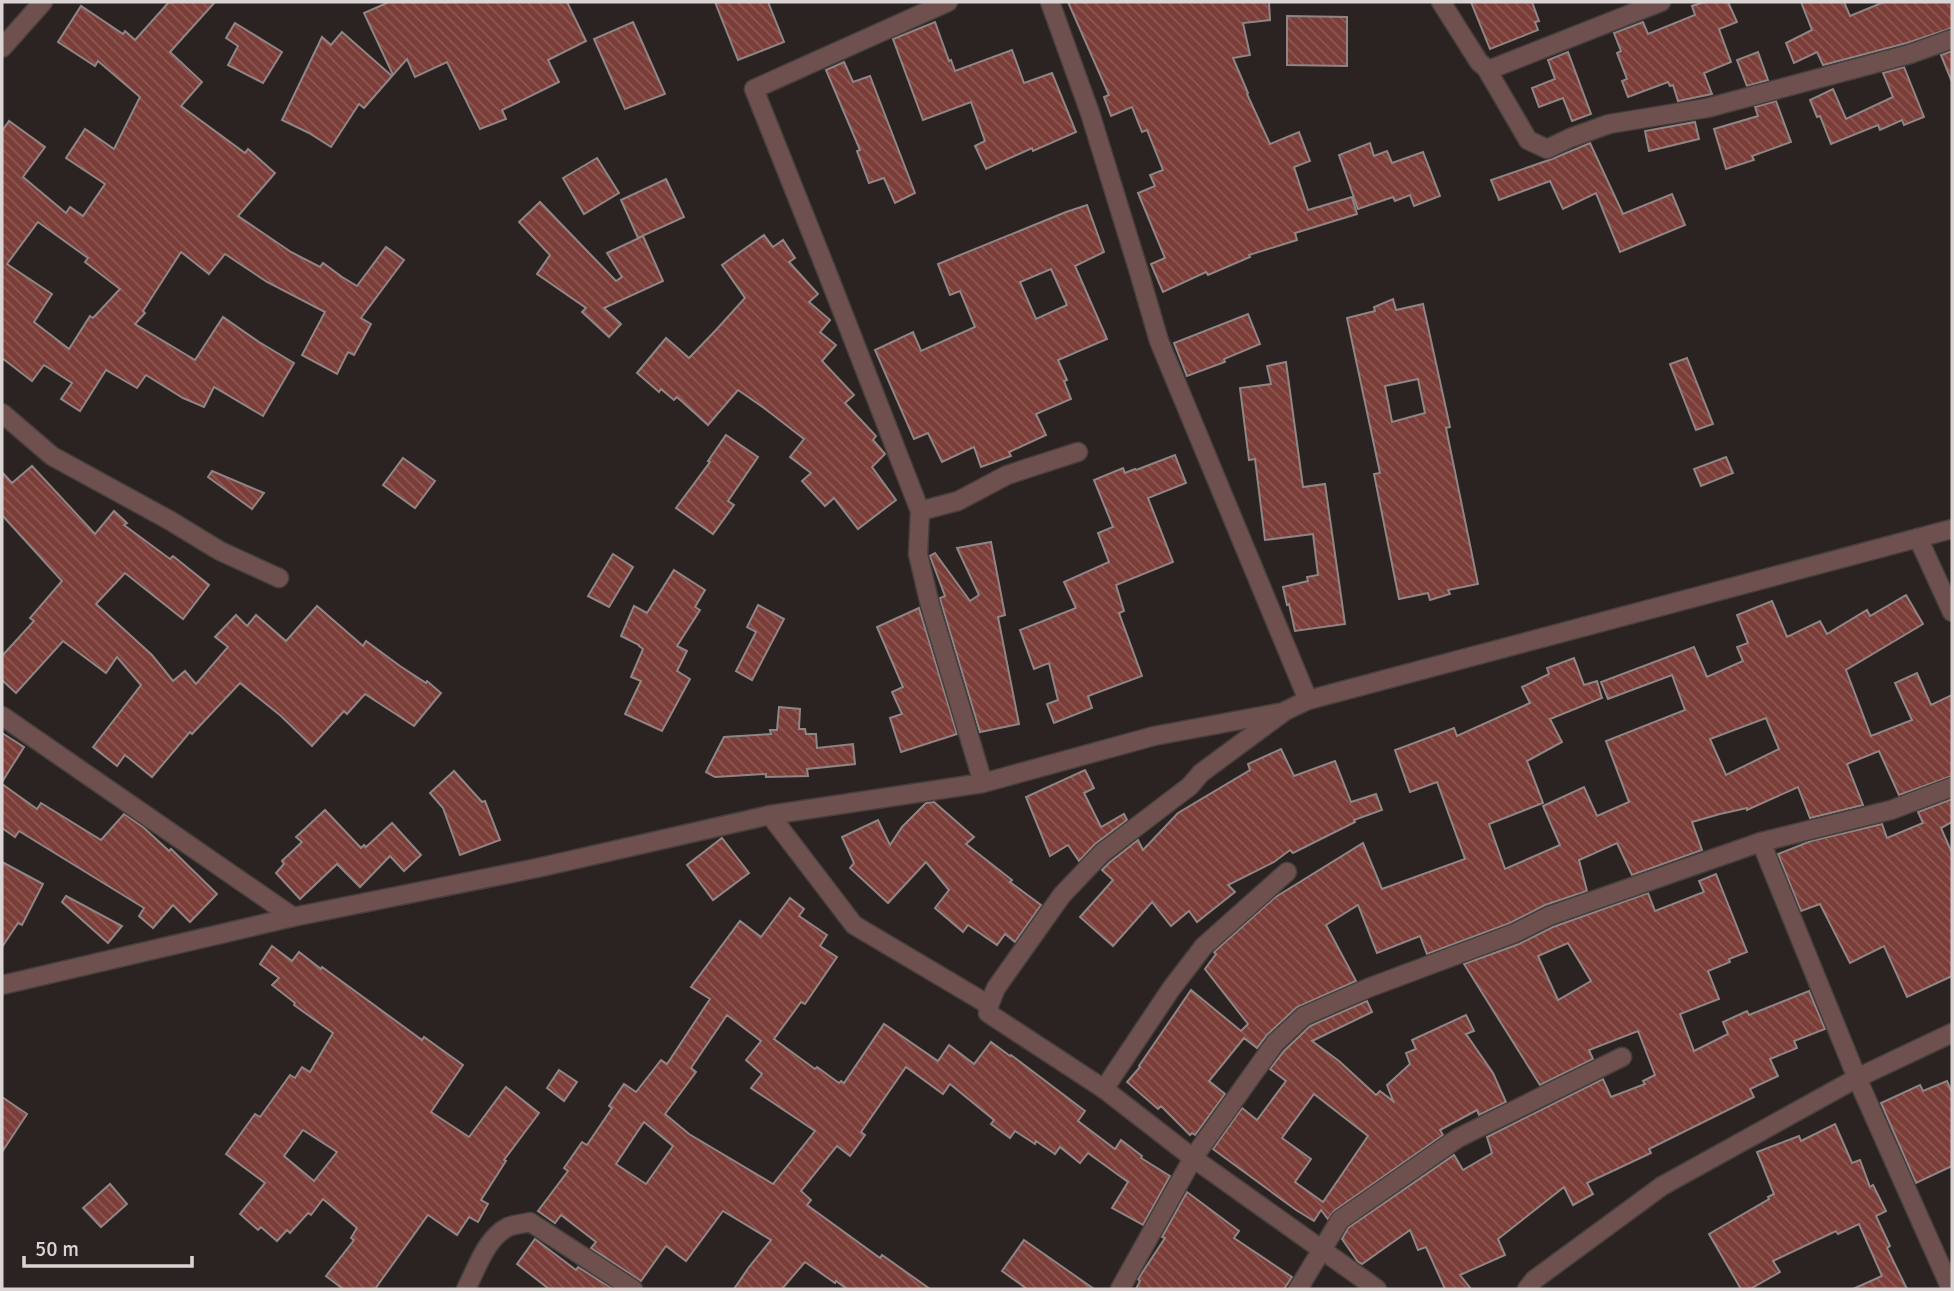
<svg xmlns="http://www.w3.org/2000/svg" width="1954" height="1291" font-family="Signika,sans-serif">
  <style>
    .building { fill: url(#building-back-hatch); stroke: #8f8584; stroke-width: 2; fill-rule: evenodd }
    .lines { fill: none; stroke-linecap: round; stroke-linejoin: round }
    .minor-casing { stroke: #473f3e; stroke-width: 21 }
    .minor { stroke: #6e514e; stroke-width: 18 }
  </style>
  <defs>
    <pattern id="building-back-hatch" width="6" height="6" patternUnits="userSpaceOnUse" patternTransform="scale(1.75)"><rect width="6" height="6" fill="#7b3d38"/><path d="M-1 5l2 2M0 0l6 6M5-1l2 2" fill="none" stroke="#8d5854"/></pattern>
  </defs>
  <rect width="100%" height="100%" fill="#2b2322"/>
  <!-- building -->
  <g class="building">
    <path d="M169,2H215L170,52L202,82L181,106L245,153L248,149L275,173L238,216L291,252L320,267L323,263L342,277L357,286L386,247L404,260L361,318L371,324L354,355L348,352L337,374L302,355L325,312L267,282L225,254L209,274L181,252L143,311L145,313L135,324L195,360L223,317L259,342L294,363L263,416L214,387L204,407L183,398L146,375L137,388L106,370L80,411L61,399L72,383L44,365L32,381L2,358V131L9,121L45,147L23,177L66,213L70,207L83,216L105,184L66,158L85,129L114,149L140,97L98,61L95,66L58,42L81,6L123,34L125,31L135,40ZM38,222L88,258L85,262L120,289L93,318L90,316L69,349L34,322L52,294L7,264Z"/>
    <polygon points="389,2 567,2 586,41 548,60 559,82 502,110 506,119 480,129 447,62 415,77 407,59 393,75 364,13"/>
    <polygon points="715,2 768,2 784,42 738,60"/>
    <polygon points="1068,2 1269,2 1270,20 1243,23 1250,55 1233,58 1248,93 1247,94 1270,144 1299,132 1310,161 1294,167 1308,210 1352,197 1357,214 1295,233 1297,240 1249,255 1250,257 1208,275 1206,272 1163,292 1151,264 1165,258 1138,193 1155,186 1150,175 1163,170 1147,130 1142,132 1132,107 1111,116 1104,97 1109,95"/>
    <polygon points="1471,2 1532,2 1539,21 1535,22 1538,30 1490,49"/>
    <polygon points="1704,2 1728,2 1737,22 1719,29 1731,62 1704,73 1712,94 1678,101 1673,85 1670,86 1668,82 1628,97 1622,81 1627,79 1617,53 1621,51 1614,33 1643,22 1648,34 1695,15 1692,6"/>
    <polygon points="1801,2 1844,2 1850,16 1884,2 1952,2 1952,28 1907,43 1823,65 1817,52 1794,63 1786,43 1812,30"/>
    <polygon points="1287,16 1347,17 1347,66 1287,65"/>
    <polygon points="633,22 665,94 625,109 594,39"/>
    <polygon points="935,22 949,61 951,60 955,71 1012,50 1024,83 1052,73 1076,132 1033,151 1032,148 986,169 975,146 985,141 971,102 923,120 893,39"/>
    <polygon points="235,23 282,52 263,83 228,65 238,46 226,38"/>
    <polygon points="342,32 392,76 364,108 359,104 331,147 309,133 282,120 322,37 331,45"/>
    <polygon points="1952,51 1952,82 1941,55"/>
    <polygon points="1568,52 1591,114 1572,121 1563,98 1539,107 1532,88 1555,79 1548,60"/>
    <polygon points="1758,52 1768,80 1747,86 1737,60"/>
    <polygon points="844,62 853,82 870,76 915,193 895,203 884,178 869,183 857,151 860,150 826,70"/>
    <polygon points="1904,67 1924,117 1904,125 1902,120 1880,130 1878,125 1831,144 1820,116 1817,117 1810,100 1833,89 1846,119 1893,97 1883,73"/>
    <polygon points="1776,101 1791,142 1752,156 1754,160 1726,169 1714,129 1758,116 1755,107"/>
    <polygon points="1695,122 1699,139 1649,151 1645,131"/>
    <polygon points="1370,143 1374,156 1387,151 1392,163 1423,152 1440,196 1414,206 1410,195 1395,201 1393,197 1358,209 1339,155"/>
    <polygon points="1590,143 1623,214 1672,194 1685,225 1620,252 1596,193 1563,209 1550,181 1499,200 1491,180 1552,159"/>
    <polygon points="597,158 619,193 584,214 563,178"/>
    <polygon points="666,179 684,217 638,238 621,200"/>
    <polygon points="540,202 616,281 622,277 607,253 643,236 663,281 604,308 621,324 609,337 582,312 586,308 537,274 550,255 519,222"/>
    <path d="M1087,205L1104,252L1075,266L1107,339L1058,360L1067,380L1064,381L1071,399L1036,414L1046,435L1009,452L1011,456L981,467L974,447L942,462L928,433L914,439L875,350L913,332L921,351L975,327L960,291L950,295L938,264L1066,212ZM1051,269L1067,305L1036,319L1020,282Z"/>
    <polygon points="764,235 773,247 783,240 795,258 789,262 818,294 809,302 830,320 820,332 836,345 822,361 854,395 845,403 876,436 873,440 885,454 872,467 896,500 858,529 834,498 825,506 802,481 811,473 790,457 804,439 764,408 738,390 708,425 677,397 674,400 661,389 659,392 637,373 666,338 689,358 715,331 745,298 722,265"/>
    <path d="M1393,299L1396,310L1423,304L1450,427L1446,428L1478,584L1448,590L1450,594L1430,600L1428,593L1399,599L1374,474L1380,473L1347,318L1375,311L1374,307ZM1418,379L1425,413L1392,422L1385,386Z"/>
    <polygon points="1248,314 1260,344 1224,359 1225,362 1187,376 1174,343"/>
    <polygon points="1687,358 1713,424 1696,430 1670,364"/>
    <polygon points="1286,362 1303,487 1325,484 1345,624 1295,631 1289,604 1287,605 1283,587 1308,581 1307,577 1318,575 1313,534 1265,540 1255,459 1249,460 1240,388 1271,384 1267,366"/>
    <polygon points="726,435 758,457 728,501 734,505 713,534 676,508 710,462 708,461"/>
    <polygon points="1175,455 1186,483 1148,498 1173,562 1116,585 1124,611 1119,613 1142,676 1088,696 1092,708 1054,723 1047,704 1058,700 1049,663 1034,669 1020,630 1076,608 1064,582 1109,562 1098,533 1113,527 1094,480 1123,468 1125,473 1135,469 1136,470"/>
    <polygon points="1726,457 1733,473 1701,486 1694,469"/>
    <polygon points="403,458 435,481 415,508 383,485"/>
    <polygon points="32,466 95,534 114,511 127,523 124,525 170,559 173,556 209,585 183,619 125,573 96,604 152,655 173,681 185,671 196,684 228,647 215,637 236,615 247,626 256,615 286,641 317,606 363,646 366,641 400,666 426,683 427,681 441,693 414,726 365,694 347,714 344,711 312,746 281,716 240,683 192,734 190,732 152,777 125,755 117,766 93,747 141,685 117,657 106,673 63,641 16,693 2,680 2,656 34,621 30,618 62,581 2,515 2,472 12,483"/>
    <polygon points="212,471 264,493 252,509 208,477"/>
    <polygon points="991,542 1005,615 998,617 1019,724 980,732 941,602 940,598 945,596 930,556 935,553 970,601 979,595 957,548"/>
    <polygon points="613,554 633,567 609,607 588,596"/>
    <polygon points="674,570 705,590 695,607 700,610 677,646 687,651 677,671 690,679 662,731 625,714 641,681 631,677 643,649 639,646 639,645 621,636 634,606 647,613"/>
    <path d="M1906,595L1923,624L1846,670L1871,736L1912,720L1895,683L1917,673L1931,705L1952,695V776L1899,795L1879,751L1847,764L1863,805L1810,818L1798,787L1747,810V808L1720,814L1692,822L1702,850L1632,875L1617,843L1579,860L1587,891L1545,905L1510,923L1427,954L1420,936L1377,953L1358,905L1326,925L1356,981L1297,1007L1267,1035L1257,1048L1244,1038L1209,1081L1225,1094L1195,1135L1192,1133L1190,1135L1161,1106L1158,1109L1127,1082L1140,1067L1139,1066L1191,990L1241,1031L1248,1024L1205,969L1216,954L1214,952L1274,898L1363,843L1382,889L1465,859L1437,782L1410,792L1395,750L1454,728L1457,736L1530,703L1522,687L1549,674L1547,668L1574,658L1584,685L1597,681L1602,698L1550,719L1562,742L1527,761L1543,803L1489,824L1505,869L1560,845L1543,806L1584,787L1597,816L1629,802L1606,741L1685,710L1672,675L1608,699L1601,682L1694,647L1707,677L1743,661L1737,647L1748,643L1737,615L1772,601L1787,637L1820,621L1827,634L1867,610L1870,616ZM1766,718L1779,749L1726,775L1710,739Z"/>
    <polygon points="758,605 784,619 752,680 736,671 756,632 747,627"/>
    <polygon points="919,608 957,734 901,752 890,718 902,714 892,692 903,687 877,627"/>
    <polygon points="779,707 800,709 799,729 805,729 806,734 816,734 817,748 853,744 855,764 807,769 808,776 766,777 766,774 715,777 706,772 724,737 771,734 770,730 777,730"/>
    <polygon points="2,733 24,747 2,782"/>
    <polygon points="1281,749 1294,776 1335,761 1351,802 1376,794 1382,810 1354,820 1355,822 1293,853 1290,850 1274,862 1228,885 1235,892 1197,922 1189,911 1171,926 1152,902 1113,946 1080,917 1113,880 1102,870 1110,862 1138,840 1143,850 1178,813 1250,770 1248,764"/>
    <polygon points="1085,770 1094,788 1084,793 1101,827 1124,814 1127,820 1095,844 1079,861 1068,845 1050,856 1026,797"/>
    <polygon points="454,771 482,802 485,801 500,840 460,855 443,808 430,793"/>
    <polygon points="2,784 37,809 41,803 101,840 124,814 143,827 169,851 171,849 217,894 190,922 173,905 153,928 139,916 144,908 19,831 15,837 2,828"/>
    <polygon points="1952,799 1952,822 1941,828 1952,853 1952,976 1907,997 1884,946 1850,963 1820,904 1801,911 1778,854 1811,841 1882,824 1887,838 1923,823 1918,812"/>
    <polygon points="934,802 974,837 966,844 1012,880 1010,882 1041,905 1015,942 1005,934 997,945 968,925 963,932 935,908 949,890 926,862 888,903 850,868 854,863 842,837 878,820 890,845 902,827 926,803"/>
    <polygon points="325,810 361,848 364,845 366,847 392,823 421,855 404,871 390,856 360,887 337,864 300,899 276,873 284,864 282,861 302,842 296,837"/>
    <polygon points="722,838 749,873 713,900 687,865"/>
    <polygon points="2,862 43,884 22,925 18,923 2,947"/>
    <path d="M1716,874L1747,952L1729,959L1730,962L1708,971L1719,999L1680,1014L1694,1051L1728,1034L1723,1022L1747,1011L1749,1015L1809,991L1825,1029L1794,1041L1797,1048L1770,1059L1778,1076L1750,1089L1754,1097L1649,1149L1651,1153L1587,1183L1593,1194L1573,1205L1564,1187L1498,1239L1505,1255L1460,1275L1471,1289H1445L1426,1247L1418,1250L1410,1230L1362,1264L1358,1262L1342,1239L1348,1228L1454,1155L1463,1170L1492,1153L1487,1137L1603,1079L1611,1097L1645,1084L1643,1081L1655,1075L1638,1031L1589,1050L1593,1059L1540,1085L1464,964L1519,944L1553,927L1648,893L1655,911L1704,892L1699,881ZM1568,943L1591,981L1558,1000L1538,956Z"/>
    <polygon points="66,896 122,926 108,943 62,902"/>
    <path d="M790,898L804,909L799,916L827,935L820,946L837,957L805,1004L801,1002L774,1039L815,1069L817,1067L839,1083L841,1081L844,1083L884,1024L938,1061L949,1045L974,1064L991,1042L1010,1056L1011,1055L1085,1111L1078,1121L1115,1149L1121,1140L1142,1156L1141,1158L1170,1176L1143,1225L1112,1208L1128,1182L1088,1153L1080,1163L1060,1147L1055,1154L1036,1141L1035,1144L1015,1131L1010,1138L991,1124L994,1120L950,1084L943,1094L906,1067L861,1132L865,1135L850,1156L837,1146L801,1191L811,1200L807,1205L880,1258L882,1255L930,1289H847L836,1281L835,1283L805,1262L782,1289H734L749,1267L771,1240L723,1211L686,1261L666,1246L641,1281L591,1248L596,1242L561,1215L555,1223L538,1211L568,1171L564,1168L582,1142L587,1145L612,1108L609,1106L624,1084L636,1092L661,1060L667,1064L710,999L691,987L740,921L761,937ZM727,1015L761,1041L746,1060L762,1074L751,1088L815,1131L773,1184L689,1134L665,1114L696,1072L691,1068ZM644,1122L673,1146L646,1184L616,1164Z"/>
    <path d="M272,946L292,961L299,952L321,969L322,967L422,1040L424,1037L463,1065L431,1112L469,1137L506,1087L539,1113L504,1160L506,1161L481,1200L488,1204L478,1222L469,1217L457,1235L428,1215L375,1289H343L326,1276L354,1240L351,1238L357,1228L323,1199L311,1215L308,1213L290,1233L287,1230L277,1241L261,1227L258,1230L240,1214L265,1183L226,1154L255,1114L260,1117L290,1075L295,1078L302,1067L310,1072L333,1033L294,1005L295,1003L272,985L279,978L260,964ZM303,1130L337,1152L314,1181L284,1156Z"/>
    <path d="M1367,1001L1372,1012L1312,1041L1339,1061L1376,1095L1380,1091L1393,1101L1387,1085L1410,1064L1406,1053L1416,1049L1412,1040L1466,1015L1474,1031L1466,1034L1493,1073L1506,1102L1479,1115L1477,1110L1440,1130L1443,1135L1334,1211L1328,1219L1321,1210L1314,1221L1296,1210L1213,1149L1242,1108L1257,1120L1286,1081L1270,1069L1284,1051L1310,1026ZM1314,1094L1368,1136L1323,1202L1295,1182L1311,1159L1282,1138Z"/>
    <polygon points="559,1070 577,1082 564,1101 547,1088"/>
    <polygon points="1947,1081 1952,1093 1952,1166 1916,1183 1881,1103 1920,1085 1923,1091"/>
    <polygon points="2,1097 27,1114 2,1152"/>
    <polygon points="1835,1124 1852,1163 1860,1160 1870,1187 1873,1185 1886,1211 1876,1216 1890,1246 1887,1248 1907,1289 1853,1289 1882,1276 1859,1224 1838,1234 1836,1231 1773,1261 1780,1272 1750,1289 1741,1289 1709,1234 1769,1199 1768,1197 1774,1194 1757,1152 1799,1136 1801,1141"/>
    <polygon points="110,1184 127,1204 101,1227 83,1208"/>
    <polygon points="1187,1192 1239,1231 1234,1238 1292,1277 1284,1289 1136,1289 1140,1281 1138,1279 1165,1238 1162,1237"/>
    <polygon points="535,1239 576,1270 578,1267 613,1289 549,1289 517,1264"/>
    <polygon points="1024,1240 1094,1289 1027,1289 1002,1271"/>
  </g>
  <g class="lines">
    <!-- minor casing -->
    <g class="minor-casing">
      <g id="minor">
        <polyline points="948,2 754,89 825,267 920,511 918,554 930,605 983,783"/>
        <polyline points="1050,2 1090,113 1139,272 1159,341 1308,700"/>
        <polyline points="1441,2 1479,62 1486,68 1528,140 1547,149 1570,138 1609,124 1707,108 1910,54 1952,39"/>
        <polyline points="2,48 43,2"/>
        <polyline points="1486,68 1491,69 1661,2"/>
        <polyline points="2,413 52,456 169,520 220,551 279,578"/>
        <polyline points="920,511 958,501 1007,475 1078,452"/>
        <polyline points="1918,538 1952,612"/>
        <polyline points="2,716 293,917"/>
        <polyline points="770,815 854,925 989,1005"/>
        <polyline points="1761,842 1857,1078 1951,1289"/>
        <polyline points="2,985 293,917 537,868 770,815 983,783 1154,736 1278,713"/>
        <polyline points="1104,1089 1171,989 1204,946 1287,872"/>
        <path d="M466,1289C477,1268 486,1238 508,1227C514,1224 523,1224 530,1222L633,1289"/>
        <polyline points="1120,1289 1193,1158 1275,1043 1304,1016 1368,988 1515,933 1549,916 1761,842 1891,810 1952,787"/>
        <polyline points="1298,1289 1340,1220 1458,1138 1622,1057"/>
        <polyline points="1377,1289 1193,1158 1104,1089 988,1013 989,1005 996,988 1062,895 1102,853 1190,786 1201,773 1285,711 1308,700 1952,529"/>
        <polyline points="1527,1289 1534,1280 1662,1186 1857,1078 1952,1033"/>
      </g>
    </g>
    <!-- minor -->
    <use href="#minor" class="minor"/>
  </g>
  <!-- border -->
  <rect width="1954" height="1291" fill="none" stroke="#dad5d4" stroke-width="7"/>
  <!-- scale -->
  <path d="M24 1256v10h168v-10" fill="none" stroke="#dad5d4" stroke-width="3.5"/>
  <text x="35" y="1256" font-size="21" fill="#dad5d4" stroke="#2b2322" stroke-width="5" paint-order="stroke">50 m</text>
</svg>
